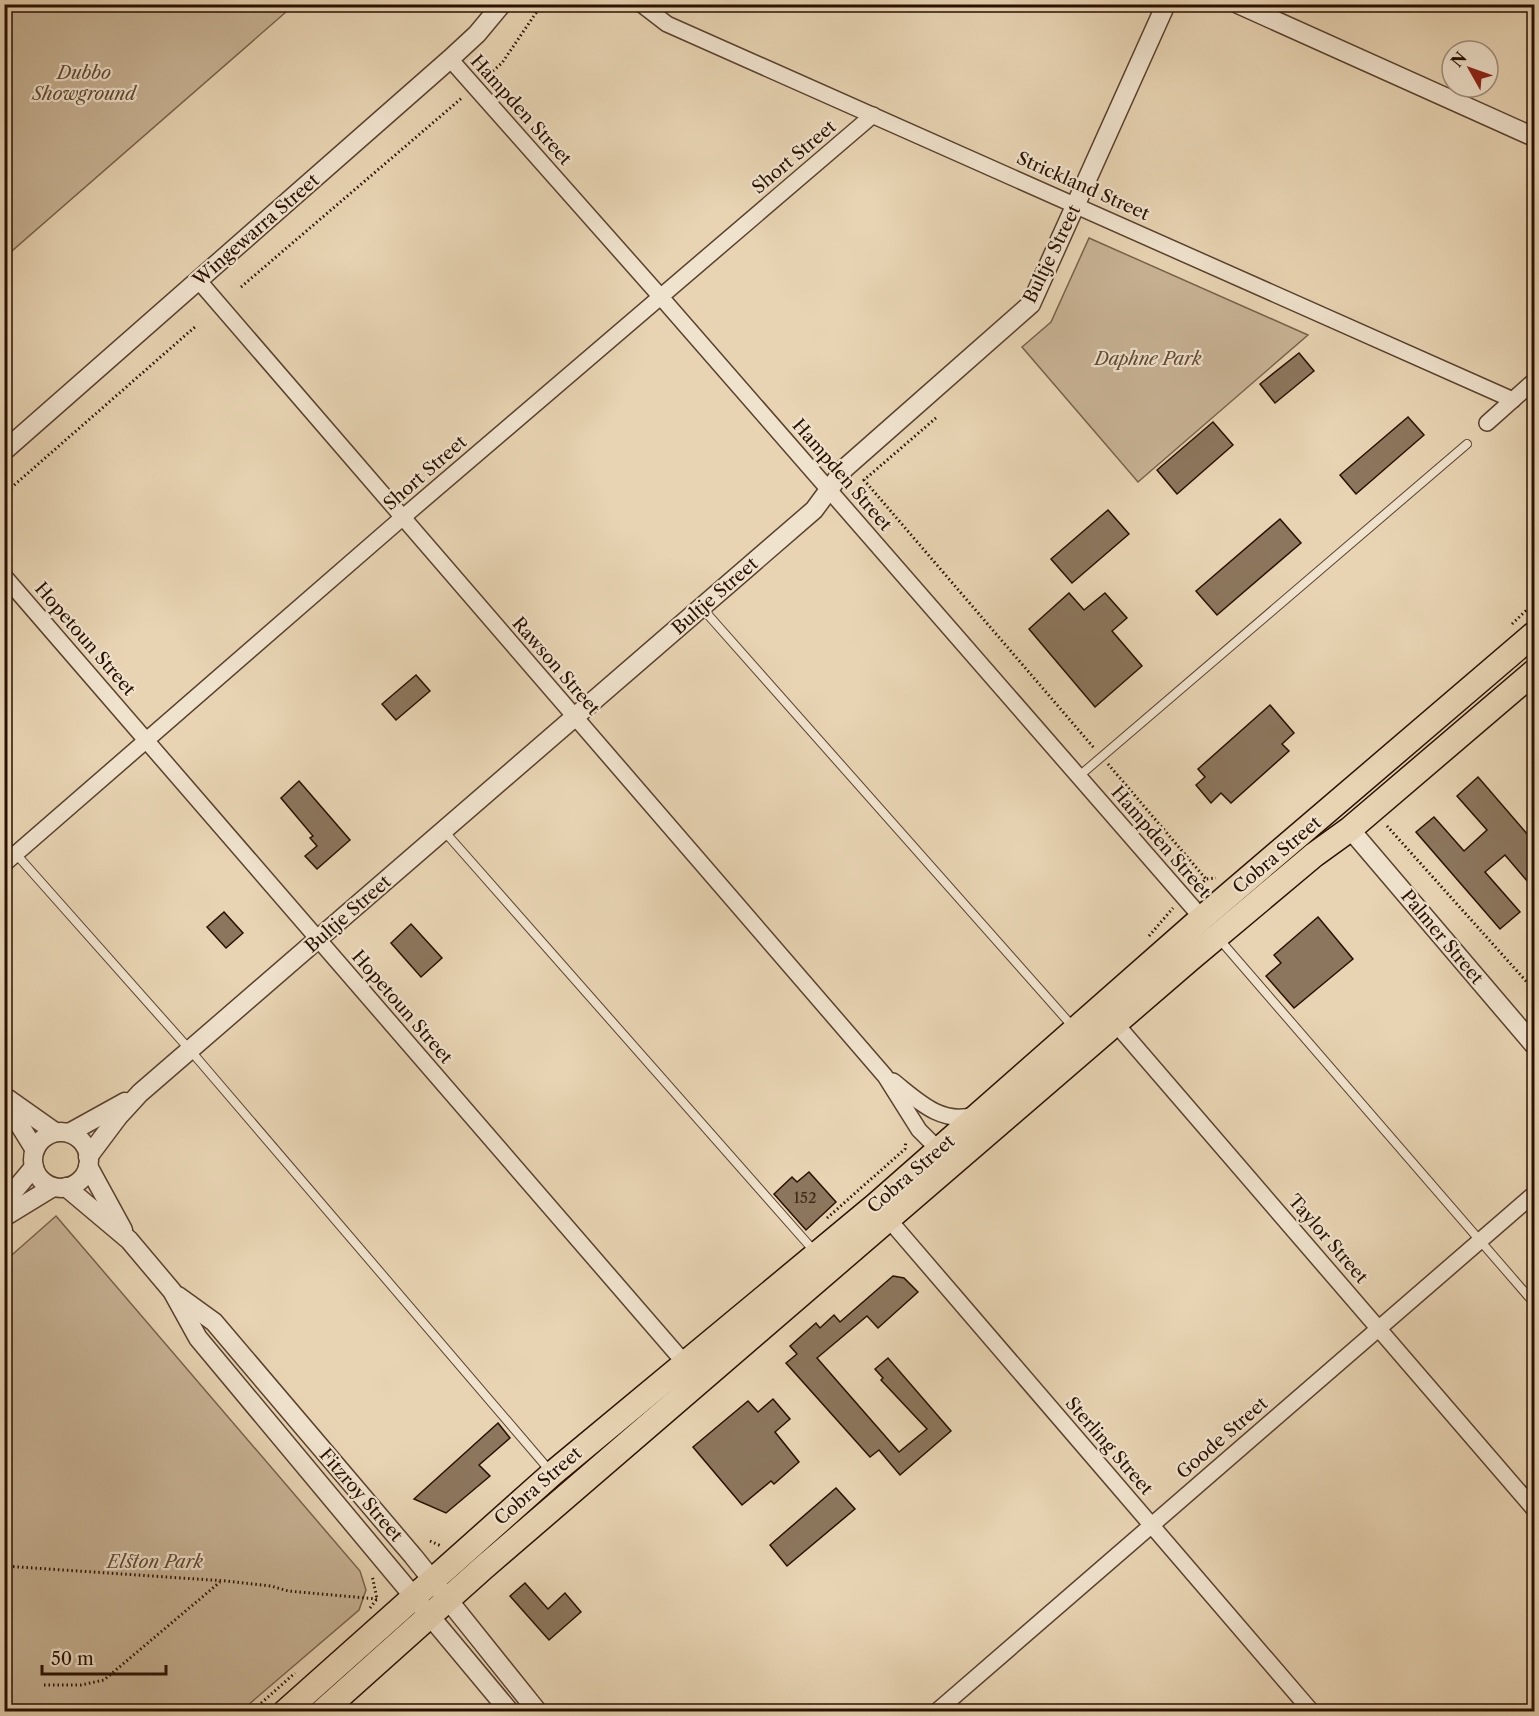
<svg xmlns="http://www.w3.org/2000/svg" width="1539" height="1716" font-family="'Libre Caslon Text',serif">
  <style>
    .green { fill: #c8b395; stroke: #78624a; stroke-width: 1.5 }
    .building { fill: #8c765d; stroke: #291000; stroke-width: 1.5 }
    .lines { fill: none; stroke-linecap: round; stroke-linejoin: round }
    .service-casing { stroke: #59412d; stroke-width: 10 }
    .minor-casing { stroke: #59412d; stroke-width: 18 }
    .tertiary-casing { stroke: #59412d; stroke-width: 21 }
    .trunk-casing { stroke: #291000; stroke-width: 27 }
    .path { stroke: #291000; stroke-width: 3; stroke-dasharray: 1.5 3; stroke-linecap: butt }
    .service { stroke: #f0e3ce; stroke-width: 8 }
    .minor { stroke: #f0e3ce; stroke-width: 15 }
    .tertiary { stroke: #f0e3ce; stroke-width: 18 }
    .trunk { stroke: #e8d4b3; stroke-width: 24 }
    .labels { text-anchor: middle; stroke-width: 4.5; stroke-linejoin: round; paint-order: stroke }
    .number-label { font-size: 15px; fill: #422a17 }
    .park-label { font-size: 18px; font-style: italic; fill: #614934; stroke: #f0e3ce }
    .street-label { font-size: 18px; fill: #291000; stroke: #f0e3ce }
  </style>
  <rect width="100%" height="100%" fill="#e8d4b3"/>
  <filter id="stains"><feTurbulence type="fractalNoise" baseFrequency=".00333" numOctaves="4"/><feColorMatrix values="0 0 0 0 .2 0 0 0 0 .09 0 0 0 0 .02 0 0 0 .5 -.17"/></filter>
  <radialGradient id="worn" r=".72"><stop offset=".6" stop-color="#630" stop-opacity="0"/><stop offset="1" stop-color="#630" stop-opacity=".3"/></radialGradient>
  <!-- green -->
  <g class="green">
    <polygon points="5,4 294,4 294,5 5,257"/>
    <polygon points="1089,238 1308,335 1138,482 1022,347 1051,322"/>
    <polygon points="56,1216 360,1571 366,1590 359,1610 241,1711 5,1711 5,1261"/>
  </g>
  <!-- building -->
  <g class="building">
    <polygon points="1299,353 1314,371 1275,403 1260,384"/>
    <polygon points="1408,417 1424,435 1356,494 1340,475"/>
    <polygon points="1213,422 1233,445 1177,494 1157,470"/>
    <polygon points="1108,510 1129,534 1072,583 1051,559"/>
    <polygon points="1280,519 1301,543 1217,615 1196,591"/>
    <polygon points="1069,593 1084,610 1105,593 1127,618 1112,631 1142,666 1095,707 1029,629"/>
    <polygon points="416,675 430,691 396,720 382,704"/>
    <polygon points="1270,705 1294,733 1282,744 1289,751 1231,803 1221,793 1211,803 1196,785 1205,777 1198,769"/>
    <polygon points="1478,777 1534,842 1534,889 1505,855 1485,872 1520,912 1500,929 1416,832 1434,817 1464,851 1487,830 1457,796"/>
    <polygon points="299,781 350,840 317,869 305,856 317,846 310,838 313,836 281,798"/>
    <polygon points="224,912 243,933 226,948 207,927"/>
    <polygon points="1318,917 1353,959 1294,1008 1266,976 1281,963 1274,955"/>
    <polygon points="411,924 442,958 421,977 391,943"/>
    <polygon points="809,1172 836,1202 806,1230 774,1194 792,1177 797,1182"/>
    <polygon points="893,1276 904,1278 918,1292 878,1328 867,1316 817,1358 899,1452 927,1429 881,1380 883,1378 875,1369 888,1358 951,1431 900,1475 879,1450 870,1457 786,1363 797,1354 790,1346 816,1323 820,1328 834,1315 840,1322"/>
    <polygon points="773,1399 790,1419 775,1432 799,1462 774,1484 771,1481 742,1505 693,1447 748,1401 758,1412"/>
    <polygon points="498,1423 510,1438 479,1465 490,1476 446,1513 414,1499"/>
    <polygon points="836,1488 855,1509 787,1566 770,1545"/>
    <polygon points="525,1583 548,1609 565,1593 581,1612 549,1640 510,1596"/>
  </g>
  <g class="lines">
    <!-- service casing -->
    <g class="service-casing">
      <g id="service">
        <polyline points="702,608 1074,1028"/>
        <polyline points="1078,777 1467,444"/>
        <polyline points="444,831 815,1252"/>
        <polyline points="16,854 190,1050 551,1472"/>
        <polyline points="1220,940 1534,1303"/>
      </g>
    </g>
    <!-- minor casing -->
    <g class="minor-casing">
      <g id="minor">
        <polyline points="641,4 667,24 1513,400"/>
        <polyline points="450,59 660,296 1202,918"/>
        <polyline points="198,280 885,1076 919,1130 943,1154"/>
        <polyline points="1487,423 1534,381"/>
        <polyline points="4,576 689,1368"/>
        <polyline points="4,864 402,518 873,115"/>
        <polyline points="1109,1021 1116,1024 1534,1509"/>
        <path d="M893,1081C917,1100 941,1125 974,1115"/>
        <polyline points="884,1214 1312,1712"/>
        <polyline points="936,1712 1534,1194"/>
      </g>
    </g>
    <!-- tertiary casing -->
    <g class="tertiary-casing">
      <g id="tertiary">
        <polyline points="1238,4 1534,137"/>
        <polyline points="4,451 450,59 477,34 502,4"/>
        <polyline points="1350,829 1534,1045"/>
        <polyline points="4,1096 55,1132"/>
        <polyline points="6,1103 35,1150"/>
        <circle cx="61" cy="1160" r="28"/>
        <polyline points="69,1133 125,1102"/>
        <polyline points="88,1157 118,1117 140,1093 814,510 845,468 1031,304 1166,4"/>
        <polyline points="88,1166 123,1230"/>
        <polyline points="66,1187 129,1240 172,1291 198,1338 510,1712"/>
        <polyline points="4,1203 34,1167"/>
        <polyline points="4,1217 53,1187"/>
        <polyline points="178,1296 214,1322 413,1556 538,1712"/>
      </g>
    </g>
    <!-- trunk casing -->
    <g class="trunk-casing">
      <g id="trunk">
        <polyline points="285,1712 553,1473 876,1205 1202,918 1534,634"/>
        <polyline points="322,1712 483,1568 1190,959 1314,855 1350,829 1534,672"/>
      </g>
    </g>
    <!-- path -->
    <g class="path">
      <polyline points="486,77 502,63 542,4"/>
      <polyline points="241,287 463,97"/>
      <polyline points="936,418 864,480 1094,748"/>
      <polyline points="4,494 196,326"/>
      <polyline points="1512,624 1534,603"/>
      <polyline points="1108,764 1206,879"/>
      <polyline points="1387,826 1534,990"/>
      <polyline points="1197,888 1206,879 1216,878"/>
      <polyline points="1149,936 1173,908"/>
      <polyline points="827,1218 905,1149 906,1141"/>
      <polyline points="430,1541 441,1546"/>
      <polyline points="4,1566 226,1581 271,1586 288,1591 377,1599"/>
      <polyline points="370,1608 377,1599 372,1575"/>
      <polyline points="44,1685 81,1685 104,1680 220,1582"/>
      <polyline points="251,1712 295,1673"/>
    </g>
    <!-- service -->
    <use href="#service" class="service"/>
    <!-- minor -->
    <use href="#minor" class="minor"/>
    <!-- tertiary -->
    <use href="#tertiary" class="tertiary"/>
    <!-- trunk -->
    <use href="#trunk" class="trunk"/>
  </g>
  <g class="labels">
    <!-- number labels -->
    <g class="number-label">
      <text x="805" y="1203">152</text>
    </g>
    <!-- park labels -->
    <g class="park-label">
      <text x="84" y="79">Dubbo<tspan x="84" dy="21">Showground</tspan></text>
      <text x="1148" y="365">Daphne Park</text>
      <text x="155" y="1568">Elston Park</text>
    </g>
    <!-- street labels -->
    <g class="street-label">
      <text transform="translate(521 110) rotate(48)" y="6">Hampden Street</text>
      <text transform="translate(794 157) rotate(-40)" y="6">Short Street</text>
      <text transform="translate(1083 186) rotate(24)" y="6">Strickland Street</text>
      <text transform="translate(256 230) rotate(-41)" y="6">Wingewarra Street</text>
      <text transform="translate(1052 254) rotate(-64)" y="6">Bultje Street</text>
      <text transform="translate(425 473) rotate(-41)" y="6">Short Street</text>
      <text transform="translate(842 475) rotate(49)" y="6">Hampden Street</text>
      <text transform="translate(715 596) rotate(-41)" y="6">Bultje Street</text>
      <text transform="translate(85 639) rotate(49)" y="6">Hopetoun Street</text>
      <text transform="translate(556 666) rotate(49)" y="6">Rawson Street</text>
      <text transform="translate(1161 842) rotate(49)" y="6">Hampden Street</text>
      <text transform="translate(1277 855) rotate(-40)" y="6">Cobra Street</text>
      <text transform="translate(348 914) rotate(-41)" y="6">Bultje Street</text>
      <text transform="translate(1442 937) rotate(50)" y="6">Palmer Street</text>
      <text transform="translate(402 1007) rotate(49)" y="6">Hopetoun Street</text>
      <text transform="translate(911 1174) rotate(-41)" y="6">Cobra Street</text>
      <text transform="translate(1328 1239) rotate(49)" y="6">Taylor Street</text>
      <text transform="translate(1222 1438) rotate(-41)" y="6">Goode Street</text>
      <text transform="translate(1109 1446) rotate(49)" y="6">Sterling Street</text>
      <text transform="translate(538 1486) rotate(-41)" y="6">Cobra Street</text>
      <text transform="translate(361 1495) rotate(49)" y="6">Fitzroy Street</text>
    </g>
  </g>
  <!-- margin -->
  <rect width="1539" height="1716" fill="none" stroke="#e8d4b3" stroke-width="24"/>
  <rect x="6" y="6" width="1527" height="1704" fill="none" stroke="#291000" stroke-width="3"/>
  <rect x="12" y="12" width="1515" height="1692" fill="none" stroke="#291000" stroke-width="1.5"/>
  <!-- north arrow -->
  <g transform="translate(1470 69) rotate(310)"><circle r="28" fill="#f0e3ce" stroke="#a08f7c" stroke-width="1.5"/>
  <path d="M0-4.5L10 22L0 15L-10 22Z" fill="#8f2418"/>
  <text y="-9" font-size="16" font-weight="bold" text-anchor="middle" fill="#291000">N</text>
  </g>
  <!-- scale -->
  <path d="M42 1665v9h124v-9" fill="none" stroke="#291000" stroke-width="3"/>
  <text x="51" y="1665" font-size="18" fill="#291000" stroke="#f0e3ce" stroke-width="4.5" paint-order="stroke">50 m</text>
  <rect width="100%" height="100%" filter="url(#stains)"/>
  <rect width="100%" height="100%" fill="url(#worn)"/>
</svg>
